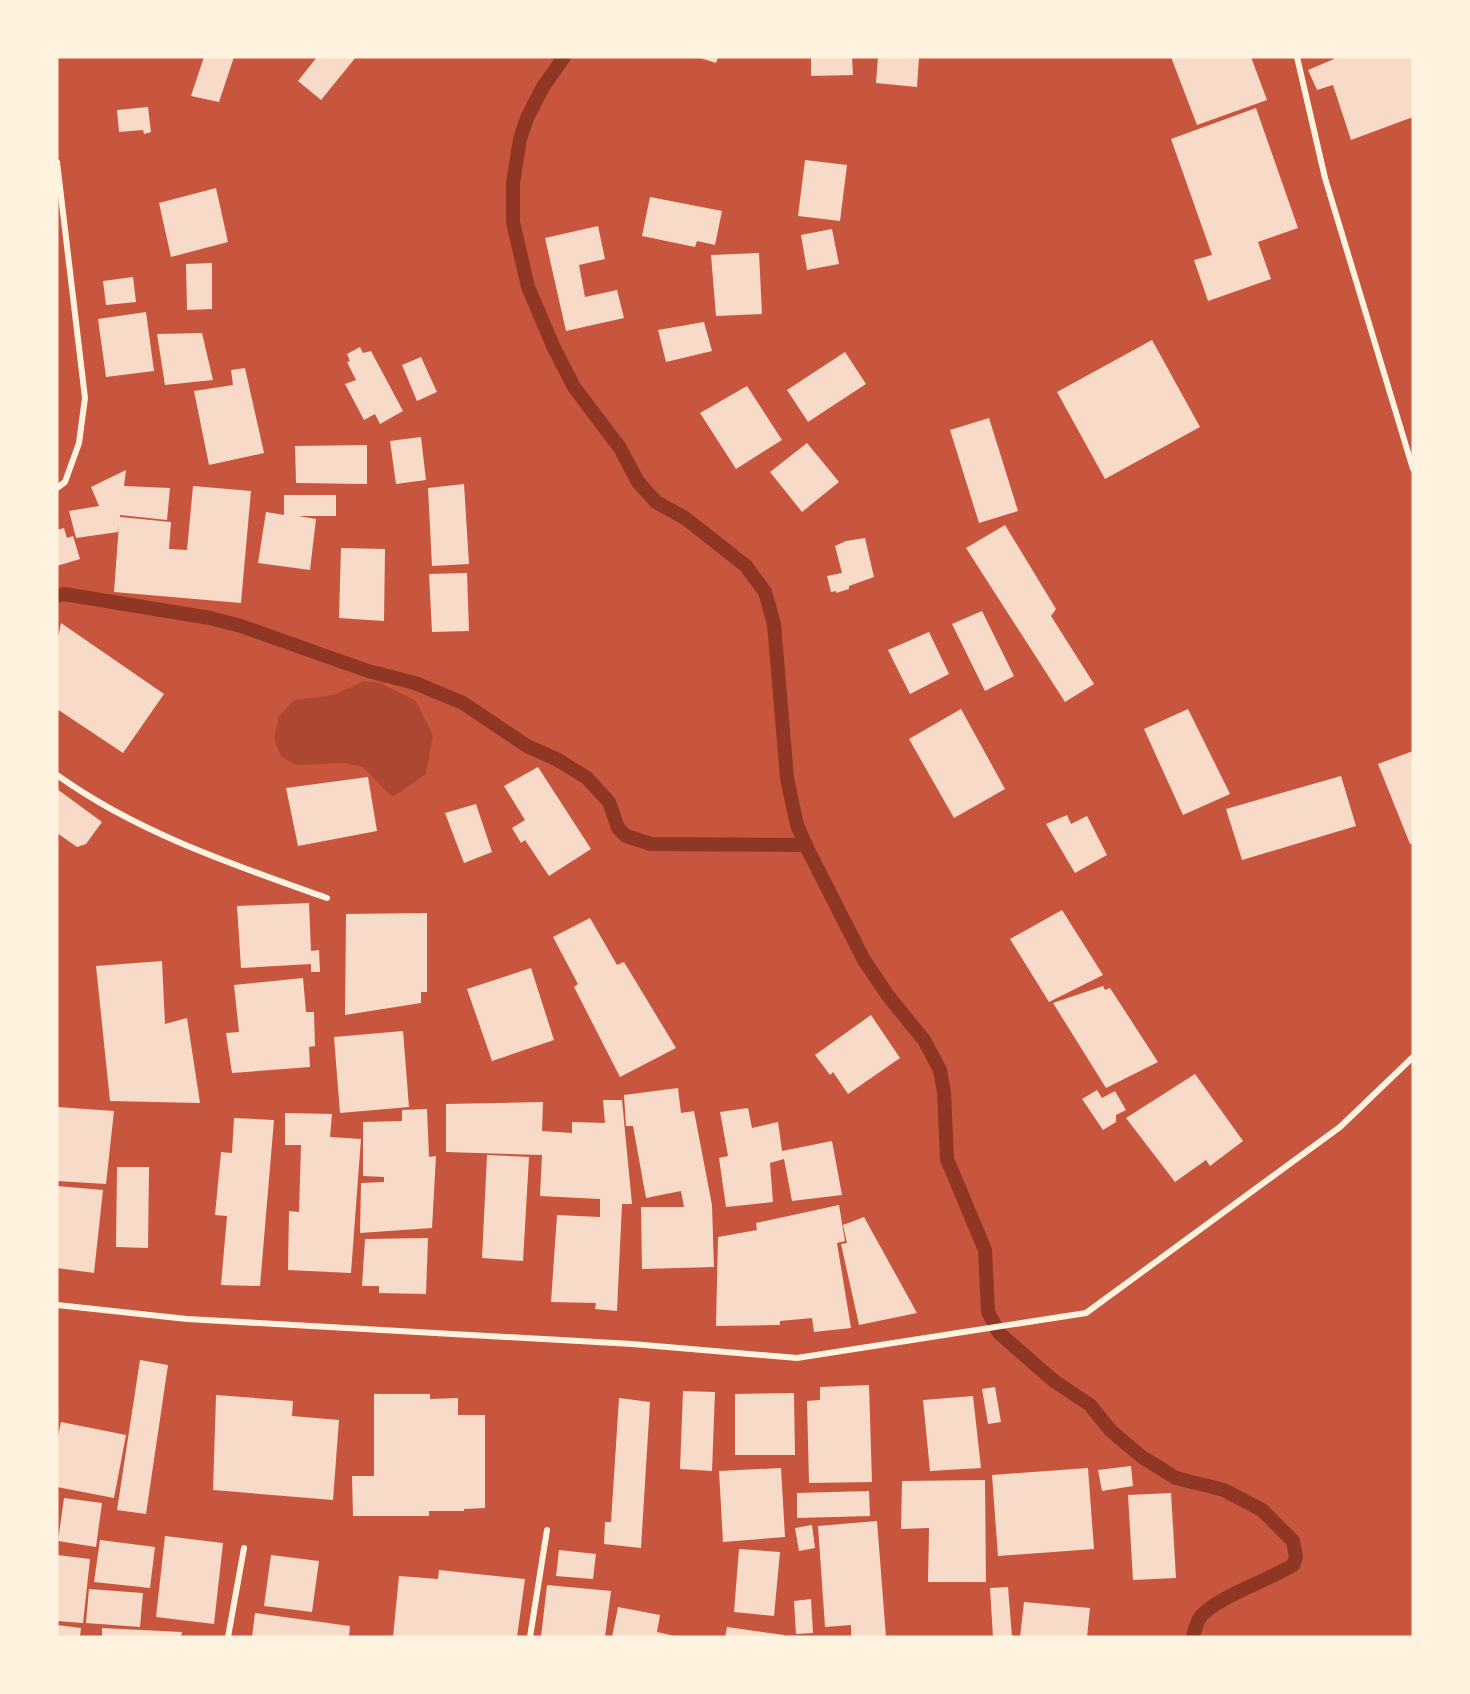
<svg xmlns="http://www.w3.org/2000/svg" width="1470" height="1694" font-family="'Fira Sans Condensed',sans-serif">
  <style>
    .green { fill: #ae4732 }
    .lines { fill: none; stroke-linecap: round; stroke-linejoin: round }
    .stream { stroke: #8f3625; stroke-width: 14 }
    .building { fill: #f7dbc8 }
    .minor { stroke: #fff3e0; stroke-width: 6 }
  </style>
  <rect width="100%" height="100%" fill="#c8553d"/>
  <!-- green -->
  <polygon class="green" points="364,681 380,683 416,701 433,735 426,774 394,796 389,794 363,767 346,763 296,765 281,756 274,739 279,716 294,700 334,695"/>
  <g class="lines">
    <!-- stream -->
    <g class="stream">
      <path d="M564,57L543,87L527,118L520,139L513,183V222L528,287L554,348L574,387L620,448L638,482L656,502L685,518L746,566L765,592L774,624L787,778L797,825L808,850L864,960L889,997L924,1040L940,1070L944,1092L947,1159L985,1250L988,1312L999,1333L1054,1381L1090,1405L1111,1431L1142,1457L1176,1478L1224,1490L1262,1510L1293,1541L1296,1557L1293,1565C1269,1580 1218,1597 1202,1615C1196,1622 1195,1629 1193,1637"/>
      <polyline points="57,596 64,594 210,618 241,626 368,671 415,683 463,703 527,746 558,760 587,778 609,802 618,828 626,836 651,844 806,845"/>
    </g>
  </g>
  <!-- building -->
  <g class="building">
    <polygon points="204,57 234,57 219,102 191,96"/>
    <polygon points="317,57 356,57 321,100 298,81"/>
    <polygon points="697,57 718,57 716,63"/>
    <polygon points="811,57 852,57 853,75 811,76"/>
    <polygon points="878,57 919,57 917,87 876,83"/>
    <polygon points="1171,57 1251,57 1267,100 1197,125"/>
    <polygon points="1333,57 1413,57 1413,117 1351,140 1333,85 1317,90 1308,70 1334,59"/>
    <polygon points="148,107 151,132 144,134 143,130 119,132 117,110"/>
    <polygon points="1256,108 1298,228 1258,242 1271,279 1208,301 1194,260 1212,255 1171,139"/>
    <polygon points="805,160 847,165 840,221 798,216"/>
    <polygon points="216,188 228,242 171,257 159,203"/>
    <polygon points="650,197 722,211 715,245 697,241 695,247 642,236"/>
    <polygon points="598,226 605,259 579,265 585,297 617,290 624,318 566,331 545,238"/>
    <polygon points="832,229 839,264 807,270 801,235"/>
    <polygon points="759,253 762,314 716,316 711,255"/>
    <polygon points="212,263 212,309 187,310 186,264"/>
    <polygon points="133,277 136,302 106,305 103,281"/>
    <polygon points="146,312 154,371 106,377 98,319"/>
    <polygon points="704,322 712,351 666,362 658,330"/>
    <polygon points="202,333 213,380 165,385 157,334"/>
    <polygon points="1152,340 1200,427 1105,479 1057,392"/>
    <polygon points="360,347 363,353 371,351 403,411 380,424 375,414 364,420 345,384 356,380 347,362 350,361 347,354"/>
    <polygon points="845,352 866,384 808,422 787,390"/>
    <polygon points="421,357 437,392 417,401 402,365"/>
    <polygon points="245,368 264,453 209,465 194,391 233,385 231,370"/>
    <polygon points="747,386 782,440 736,469 700,413"/>
    <polygon points="989,418 1018,511 979,523 950,430"/>
    <polygon points="421,437 426,480 396,484 390,441"/>
    <polygon points="807,443 839,482 802,512 770,472"/>
    <polygon points="367,445 367,484 296,483 295,446"/>
    <polygon points="126,470 124,486 170,488 167,520 120,515 120,517 171,522 169,549 187,550 193,486 251,491 241,603 114,592 119,524 118,532 76,538 69,511 99,506 91,487"/>
    <polygon points="464,484 469,564 432,566 428,488"/>
    <polygon points="284,495 336,495 336,516 298,516 316,519 310,570 258,563 266,512 284,515"/>
    <polygon points="1005,525 1056,609 1051,616 1094,684 1065,702 966,548"/>
    <polygon points="64,528 67,538 73,536 80,559 57,566 57,530"/>
    <polygon points="865,538 874,577 849,586 849,589 836,593 836,591 831,592 827,576 842,573 835,546 846,541"/>
    <polygon points="341,548 385,549 384,621 339,618"/>
    <polygon points="467,573 469,631 432,632 429,574"/>
    <polygon points="982,611 1014,676 985,691 952,624"/>
    <polygon points="61,623 164,694 123,753 57,709 57,642"/>
    <polygon points="929,632 949,674 910,694 888,650"/>
    <polygon points="961,709 1005,789 954,818 909,739"/>
    <polygon points="1188,709 1230,794 1183,815 1144,729"/>
    <polygon points="1413,751 1413,843 1410,844 1378,764"/>
    <polygon points="538,767 591,849 549,876 525,840 521,843 512,828 525,820 504,786"/>
    <polygon points="1341,776 1356,826 1242,860 1226,809"/>
    <polygon points="368,777 377,831 298,846 286,788"/>
    <polygon points="57,789 102,822 86,844 77,847 57,833"/>
    <polygon points="476,804 492,852 464,863 445,813"/>
    <polygon points="1067,815 1071,824 1087,816 1107,855 1075,873 1046,824"/>
    <polygon points="309,903 311,951 319,950 320,972 311,972 311,964 241,968 237,906"/>
    <polygon points="1062,910 1103,975 1049,1002 1010,939"/>
    <polygon points="427,913 427,992 421,992 421,1003 345,1015 346,914"/>
    <polygon points="590,918 617,965 624,962 676,1048 620,1077 574,987 578,984 553,937"/>
    <polygon points="162,961 165,1024 187,1018 200,1103 110,1101 96,966"/>
    <polygon points="531,968 554,1040 492,1061 467,989"/>
    <polygon points="303,978 306,1012 314,1012 315,1046 309,1047 310,1067 232,1073 226,1033 239,1032 234,985"/>
    <polygon points="1103,986 1105,990 1110,988 1158,1062 1106,1088 1053,1003"/>
    <polygon points="871,1015 900,1058 848,1094 833,1072 830,1075 815,1055"/>
    <polygon points="403,1031 409,1107 340,1113 334,1037"/>
    <polygon points="1195,1074 1243,1141 1210,1166 1206,1160 1175,1182 1126,1118"/>
    <polygon points="678,1088 681,1113 694,1111 712,1205 714,1267 642,1269 641,1207 684,1207 681,1191 646,1198 633,1126 626,1126 624,1095"/>
    <polygon points="1097,1090 1102,1098 1115,1091 1126,1110 1116,1115 1116,1122 1103,1130 1082,1099"/>
    <polygon points="603,1100 622,1100 632,1204 622,1204 617,1311 595,1309 596,1303 551,1302 557,1215 600,1217 600,1199 540,1196 542,1155 446,1152 446,1104 543,1102 542,1131 572,1133 572,1122 605,1123"/>
    <polygon points="57,1107 114,1111 106,1184 57,1181"/>
    <polygon points="748,1108 752,1128 778,1122 782,1151 832,1141 842,1195 792,1201 784,1159 770,1163 773,1202 726,1207 719,1158 728,1156 720,1112"/>
    <polygon points="427,1109 429,1157 436,1156 432,1228 360,1233 361,1183 384,1182 384,1177 363,1176 363,1122 402,1121 402,1110"/>
    <polygon points="285,1113 332,1114 330,1137 361,1139 351,1273 288,1270 289,1211 299,1212 301,1145 285,1145"/>
    <polygon points="234,1118 274,1120 260,1286 221,1285 227,1216 215,1215 221,1152 232,1153"/>
    <polygon points="487,1155 529,1157 523,1261 482,1258"/>
    <polygon points="117,1167 149,1167 148,1248 116,1247"/>
    <polygon points="57,1186 103,1190 94,1273 57,1268"/>
    <polygon points="839,1205 845,1241 837,1243 851,1328 814,1332 812,1318 780,1321 780,1325 716,1326 718,1237 757,1230 756,1223"/>
    <polygon points="864,1217 917,1313 859,1325 841,1244 847,1243 843,1225"/>
    <polygon points="428,1238 426,1294 379,1293 379,1286 362,1286 365,1239"/>
    <polygon points="140,1360 168,1365 146,1514 117,1510"/>
    <polygon points="869,1385 872,1482 809,1483 807,1401 820,1400 820,1387"/>
    <polygon points="995,1387 1001,1422 988,1424 982,1389"/>
    <polygon points="683,1391 715,1392 712,1471 680,1469"/>
    <polygon points="794,1393 795,1455 735,1455 735,1394"/>
    <polygon points="374,1394 430,1394 430,1399 458,1398 458,1415 485,1415 485,1508 464,1509 464,1511 429,1511 429,1516 353,1516 352,1476 374,1476"/>
    <polygon points="216,1395 293,1401 292,1416 339,1420 333,1500 213,1490"/>
    <polygon points="973,1396 981,1468 930,1471 923,1400"/>
    <polygon points="619,1398 650,1402 641,1548 604,1544 605,1522 611,1522"/>
    <polygon points="61,1422 126,1435 114,1498 57,1487 57,1441"/>
    <polygon points="1131,1466 1133,1486 1102,1491 1098,1470"/>
    <polygon points="781,1468 785,1537 723,1542 719,1471"/>
    <polygon points="1088,1468 1094,1549 998,1556 992,1475"/>
    <polygon points="985,1480 986,1582 928,1582 929,1528 901,1529 902,1481"/>
    <polygon points="869,1491 870,1516 797,1518 797,1493"/>
    <polygon points="1171,1493 1176,1578 1133,1580 1128,1495"/>
    <polygon points="64,1498 102,1503 96,1547 58,1541"/>
    <polygon points="877,1521 886,1637 851,1637 851,1625 825,1627 818,1526"/>
    <polygon points="812,1525 815,1548 799,1551 795,1528"/>
    <polygon points="165,1536 223,1543 214,1624 156,1617"/>
    <polygon points="100,1540 155,1547 150,1588 94,1582"/>
    <polygon points="739,1549 780,1552 774,1616 734,1612"/>
    <polygon points="559,1550 596,1554 593,1579 556,1576"/>
    <polygon points="57,1555 90,1559 83,1623 57,1621"/>
    <polygon points="271,1555 319,1561 312,1612 264,1606"/>
    <polygon points="439,1570 525,1579 517,1637 393,1637 399,1576 438,1579"/>
    <polygon points="547,1585 611,1591 605,1637 541,1637"/>
    <polygon points="1008,1587 1012,1637 993,1637 990,1588"/>
    <polygon points="89,1589 143,1593 140,1627 86,1623"/>
    <polygon points="811,1599 813,1633 796,1634 794,1601"/>
    <polygon points="1024,1602 1090,1608 1087,1637 1020,1637"/>
    <polygon points="618,1607 660,1615 657,1632 679,1637 612,1637"/>
    <polygon points="255,1613 350,1626 349,1637 252,1637"/>
    <polygon points="57,1625 81,1628 80,1637 57,1637"/>
    <polygon points="727,1627 784,1635 784,1637 725,1637"/>
    <polygon points="102,1628 182,1632 181,1637 102,1637"/>
  </g>
  <g class="lines">
    <!-- minor -->
    <g class="minor">
      <polyline points="1297,57 1325,178 1413,469"/>
      <polyline points="57,162 85,398 79,443 65,482 57,488"/>
      <path d="M57,775C138,833 234,865 327,898"/>
      <polyline points="57,1305 187,1319 632,1344 797,1358 1086,1313 1340,1127 1413,1057"/>
      <polyline points="228,1637 244,1548"/>
      <polyline points="530,1637 547,1530"/>
    </g>
  </g>
  <!-- border -->
  <rect width="1470" height="1694" fill="none" stroke="#fff3e0" stroke-width="117"/>
</svg>
